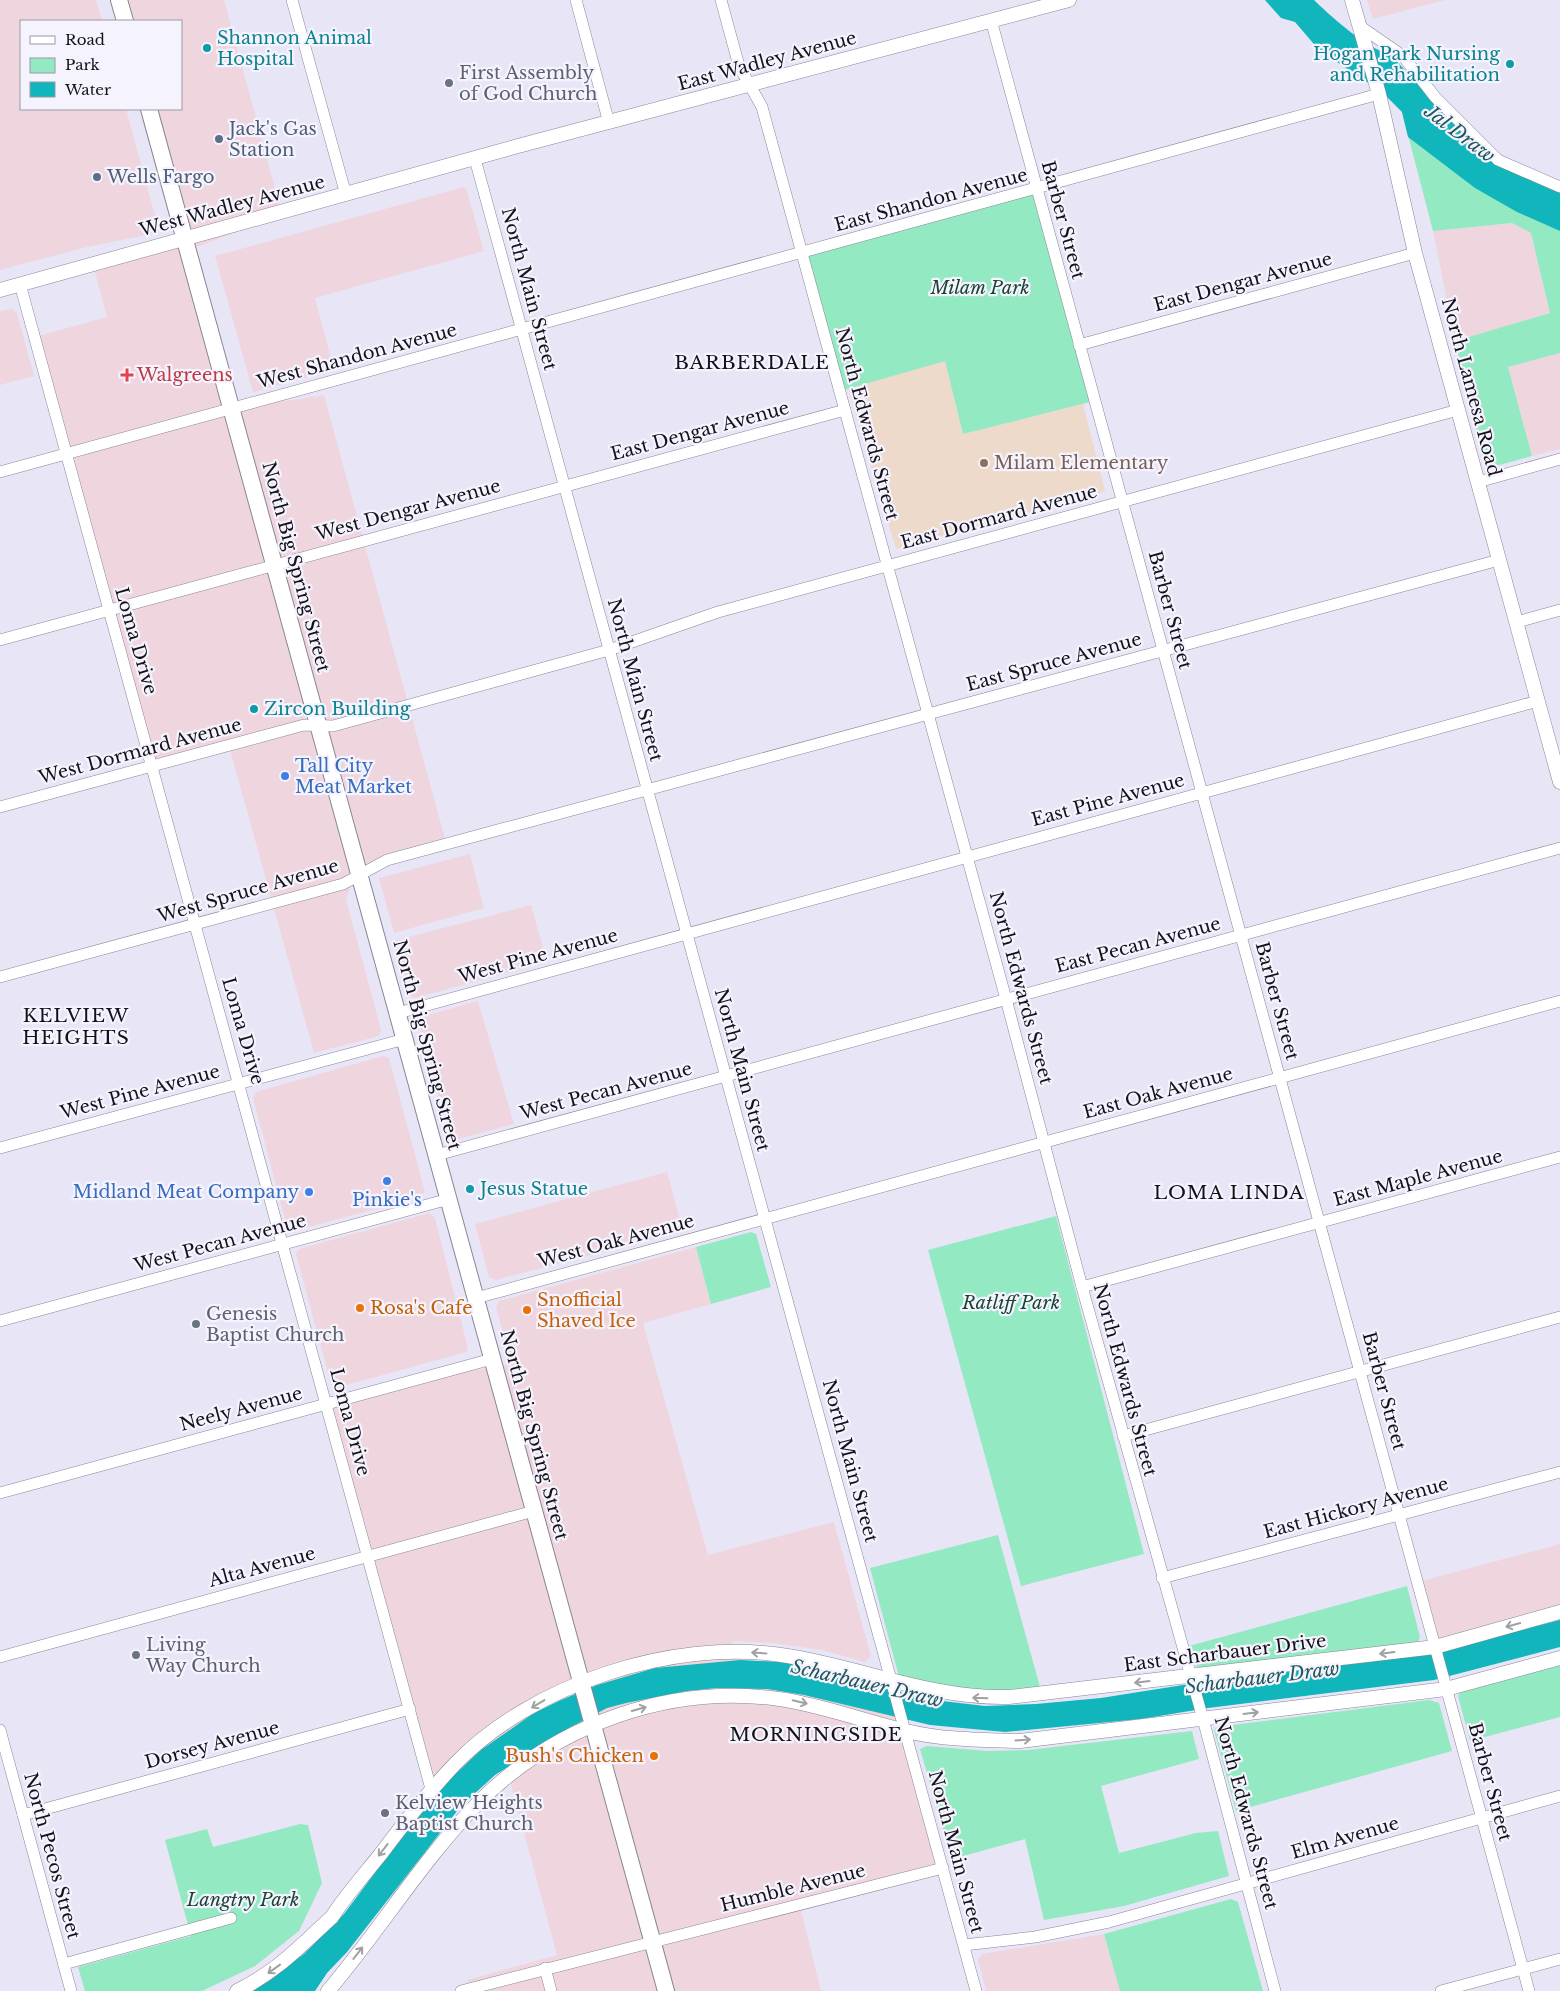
<svg xmlns="http://www.w3.org/2000/svg" width="1560" height="1991" font-family="'Libre Baskerville',serif">
  <style>
    .commercial { fill: #efd6de }
    .education { fill: #eddaca }
    .green { fill: #93e9c2 }
    .water { fill: #11b5bc }
    .lines { fill: none; stroke-linecap: round; stroke-linejoin: round }
    .minor-casing { stroke: #888595; stroke-width: 12 }
    .major-casing { stroke: #888595; stroke-width: 15 }
    .highway-casing { stroke: #888595; stroke-width: 18 }
    .minor { stroke: #fff; stroke-width: 11 }
    .major { stroke: #fff; stroke-width: 14 }
    .highway { stroke: #fff; stroke-width: 16 }
    .oneway { stroke: #a1a0a3 }
    .culture-dot { fill: #0f9aa8; stroke: #f5f3fe; stroke-width: 2 }
    .worship-dot { fill: #6b7280; stroke: #f5f3fe; stroke-width: 2 }
    .service-dot { fill: #5c6f8a; stroke: #f5f3fe; stroke-width: 2 }
    .health-dot { fill: #e0444e; stroke: #f5f3fe; stroke-width: 2 }
    .education-dot { fill: #8d6e63; stroke: #f5f3fe; stroke-width: 2 }
    .shop-dot { fill: #3f7fe0; stroke: #f5f3fe; stroke-width: 2 }
    .food-dot { fill: #e8710a; stroke: #f5f3fe; stroke-width: 2 }
    .labels { text-anchor: middle; stroke-width: 4.5; stroke-linejoin: round; paint-order: stroke }
    .culture-label { font-size: 18px; fill: #0d838f; stroke: #f5f3fe; text-anchor: start }
    .street-label { font-size: 18px; fill: #141218; stroke: #f5f3fe }
    .worship-label { font-size: 18px; fill: #5b616d; stroke: #f5f3fe; text-anchor: start }
    .service-label { font-size: 18px; fill: #4e5e75; stroke: #f5f3fe; text-anchor: start }
    .park-label { font-size: 18px; font-style: italic; fill: #184533; stroke: #f5f3fe }
    .health-label { font-size: 18px; fill: #be3a42; stroke: #f5f3fe; text-anchor: start }
    .education-label { font-size: 18px; fill: #785e54; stroke: #f5f3fe; text-anchor: start }
    .shop-label { font-size: 18px; fill: #366cbe; stroke: #f5f3fe; text-anchor: start }
    .food-label { font-size: 18px; fill: #c56008; stroke: #f5f3fe; text-anchor: start }
    .water-label { font-size: 19px; font-style: italic; fill: #1e585b; stroke: #f5f3fe }
    .neighbourhood-label { font-size: 19px; letter-spacing: 1px; fill: #141218; stroke: #f5f3fe }
  </style>
  <rect width="100%" height="100%" fill="#e8e5f7"/>
  <!-- commercial -->
  <g class="commercial">
    <polygon points="0,0 96,0 102,21 21,21 21,109 126,109 157,223 152,234 87,247 0,270"/>
    <polygon points="120,0 224,0 282,214 195,248 230,409 324,395 447,846 356,872 346,899 381,1030 379,1036 314,1053 229,746 153,766 35,337 107,317 93,265 185,239 149,109 181,109 181,21 126,21"/>
    <polygon points="1367,0 1445,0 1373,19"/>
    <polygon points="464,187 466,188 484,251 315,298 334,370 253,392 215,256"/>
    <polygon points="1512,223 1531,233 1550,313 1455,341 1433,231"/>
    <polygon points="11,309 17,313 34,376 0,385 0,311"/>
    <polygon points="1560,353 1560,449 1532,456 1508,367"/>
    <polygon points="470,854 484,908 394,933 379,878"/>
    <polygon points="531,905 547,962 415,998 409,995 394,941"/>
    <polygon points="478,1001 514,1124 451,1141 417,1018"/>
    <polygon points="383,1056 389,1058 425,1192 421,1197 294,1231 287,1227 253,1098 256,1092"/>
    <polygon points="667,1172 683,1231 496,1280 489,1277 475,1224"/>
    <polygon points="429,1213 435,1218 468,1348 466,1352 336,1388 331,1384 296,1254 299,1249"/>
    <polygon points="696,1247 711,1304 643,1323 708,1555 834,1522 871,1656 865,1662 822,1650 770,1643 731,1641 758,1675 898,1708 941,1862 799,1901 821,1991 470,1991 467,1980 557,1955 503,1755 439,1812 327,1404 403,1383 512,1364 496,1307 499,1301"/>
    <polygon points="1560,1544 1560,1636 1441,1667 1418,1582"/>
    <polygon points="1104,1934 1120,1991 986,1991 978,1960 982,1954"/>
  </g>
  <!-- education -->
  <polygon class="education" points="945,360 963,434 1083,404 1105,491 896,549 848,388"/>
  <!-- green -->
  <g class="green">
    <polygon points="1436,106 1473,145 1491,158 1560,192 1560,353 1508,367 1532,456 1492,467 1484,464 1455,341 1550,313 1531,233 1512,223 1433,231 1402,112"/>
    <polygon points="1037,189 1094,401 963,434 945,361 840,391 802,253"/>
    <polygon points="1056,1216 1144,1554 1021,1586 928,1250"/>
    <polygon points="751,1232 756,1234 771,1287 711,1304 696,1247"/>
    <polygon points="998,1535 1040,1687 987,1691 941,1686 899,1677 870,1568"/>
    <polygon points="1407,1586 1420,1637 1418,1642 1200,1668 1195,1665 1189,1646"/>
    <polygon points="1560,1663 1560,1717 1470,1741 1458,1696 1462,1689"/>
    <polygon points="1429,1700 1439,1703 1452,1751 1236,1811 1214,1730 1217,1727"/>
    <polygon points="1192,1731 1199,1759 1101,1786 1119,1853 1196,1833 1218,1831 1229,1876 1124,1906 1044,1920 1025,1839 952,1859 920,1749 927,1746 988,1751 1028,1750"/>
    <polygon points="300,1824 308,1825 322,1883 299,1931 255,1966 202,1991 85,1991 78,1967 191,1936 165,1840 207,1829 213,1847"/>
    <polygon points="1231,1899 1238,1902 1263,1991 1120,1991 1104,1934"/>
  </g>
  <!-- water -->
  <g class="water">
    <path d="M1265,0H1314C1337,22 1363,45 1392,56L1473,145L1491,158L1560,192V231L1517,212L1475,188L1408,137L1402,112L1382,92L1319,50L1295,22L1281,18Z"/>
    <polygon points="1560,1620 1560,1647 1434,1680 1208,1708 1141,1719 1005,1732 930,1725 804,1695 767,1689 717,1688 687,1691 626,1703 607,1708 569,1728 495,1775 461,1806 347,1952 327,1973 315,1991 253,1991 304,1954 344,1914 434,1794 481,1750 534,1713 561,1700 597,1685 655,1668 740,1660 780,1662 822,1668 859,1678 878,1687 934,1700 985,1706 1036,1704 1101,1698 1202,1682 1427,1654"/>
  </g>
  <g class="lines">
    <!-- minor casing -->
    <g class="minor-casing">
      <g id="minor">
        <polyline points="292,0 346,195"/>
        <polyline points="576,0 609,123"/>
        <polyline points="721,0 739,66 762,107 1006,999 1082,1287 1203,1719 1275,1991"/>
        <polyline points="991,20 1529,1991"/>
        <polyline points="1361,27 1403,56 1435,97 1498,160 1560,187"/>
        <polyline points="475,159 976,1991"/>
        <polyline points="20,284 431,1789"/>
        <polyline points="1079,345 1415,253"/>
        <polyline points="0,472 1379,94"/>
        <polyline points="1478,482 1560,459"/>
        <polyline points="1517,622 1560,610"/>
        <polyline points="0,640 845,410"/>
        <polyline points="0,807 304,725 333,726 609,650 718,612 1458,410"/>
        <polyline points="0,977 343,884 387,860 1499,560"/>
        <polyline points="398,1013 1538,701"/>
        <polyline points="0,1148 405,1039"/>
        <polyline points="437,1155 1560,848"/>
        <polyline points="1082,1287 1560,1157"/>
        <polyline points="476,1298 1560,1001"/>
        <polyline points="0,1321 449,1199"/>
        <polyline points="1123,1436 1560,1317"/>
        <polyline points="0,1493 492,1359"/>
        <polyline points="1162,1578 1560,1472"/>
        <polyline points="0,1657 534,1511"/>
        <polyline points="0,1730 71,1991"/>
        <polyline points="23,1815 410,1709"/>
        <polyline points="964,1945 1035,1937 1109,1922 1560,1796"/>
        <polyline points="64,1964 231,1918"/>
        <polyline points="545,1968 551,1991"/>
        <polyline points="461,1991 943,1868"/>
        <polyline points="1441,1991 1560,1959"/>
      </g>
    </g>
    <!-- major casing -->
    <g class="major-casing">
      <g id="major">
        <polyline points="1352,0 1379,94 1415,253 1560,782"/>
        <polyline points="0,290 518,146 1069,0"/>
        <path d="M237,1991C278,1971 300,1946 332,1917C346,1895 364,1875 380,1855C404,1823 428,1792 455,1764C532,1684 673,1639 781,1655C859,1666 928,1699 1009,1697L1435,1647L1560,1612"/>
        <path d="M328,1991C380,1930 423,1859 479,1802C557,1724 670,1684 779,1699C822,1705 863,1721 906,1731C943,1740 982,1740 1020,1741L1446,1689L1560,1658"/>
      </g>
    </g>
    <!-- highway casing -->
    <g class="highway-casing">
      <g id="highway">
        <polyline points="119,0 125,21"/>
        <polyline points="149,109 666,1991"/>
      </g>
    </g>
    <!-- minor -->
    <use href="#minor" class="minor"/>
    <!-- major -->
    <use href="#major" class="major"/>
    <!-- highway -->
    <use href="#highway" class="highway"/>
  </g>
  <!-- one-way arrows -->
  <defs><path id="oneway-shaft" d="M-6 0H5M1.5-3L5.5 0L1.5 3" fill="none" stroke-width="1.6" stroke-linecap="round" stroke-linejoin="round" transform="scale(1.25)"/></defs>
  <g class="oneway">
    <use href="#oneway-shaft" transform="translate(1513 1625) rotate(164)"/>
    <use href="#oneway-shaft" transform="translate(759 1653) rotate(-176)"/>
    <use href="#oneway-shaft" transform="translate(1387 1653) rotate(173)"/>
    <use href="#oneway-shaft" transform="translate(1142 1682) rotate(173)"/>
    <use href="#oneway-shaft" transform="translate(980 1698) rotate(-178)"/>
    <use href="#oneway-shaft" transform="translate(800 1702) rotate(13)"/>
    <use href="#oneway-shaft" transform="translate(538 1704) rotate(149)"/>
    <use href="#oneway-shaft" transform="translate(639 1709) rotate(-16)"/>
    <use href="#oneway-shaft" transform="translate(1251 1713) rotate(-7)"/>
    <use href="#oneway-shaft" transform="translate(1023 1740) rotate(-4)"/>
    <use href="#oneway-shaft" transform="translate(383 1850) rotate(128)"/>
    <use href="#oneway-shaft" transform="translate(358 1953) rotate(-52)"/>
    <use href="#oneway-shaft" transform="translate(274 1969) rotate(144)"/>
  </g>
  <!-- markers -->
  <g class="culture-dot">
    <circle cx="207" cy="48" r="5"/>
    <circle cx="1510" cy="64" r="5"/>
    <circle cx="254" cy="709" r="5"/>
    <circle cx="470" cy="1189" r="5"/>
  </g>
  <g class="worship-dot">
    <circle cx="449" cy="83" r="5"/>
    <circle cx="196" cy="1324" r="5"/>
    <circle cx="136" cy="1655" r="5"/>
    <circle cx="385" cy="1813" r="5"/>
  </g>
  <g class="service-dot">
    <circle cx="219" cy="139" r="5"/>
    <circle cx="97" cy="177" r="5"/>
  </g>
  <path class="health-dot" d="M124.5 367.5h5v5h5v5h-5v5h-5v-5h-5v-5h5z"/>
  <circle class="education-dot" cx="984" cy="463" r="5"/>
  <g class="shop-dot">
    <circle cx="285" cy="776" r="5"/>
    <circle cx="387" cy="1181" r="5"/>
    <circle cx="309" cy="1192" r="5"/>
  </g>
  <g class="food-dot">
    <circle cx="360" cy="1308" r="5"/>
    <circle cx="527" cy="1310" r="5"/>
    <circle cx="654" cy="1756" r="5"/>
  </g>
  <g class="labels">
    <!-- culture labels -->
    <g class="culture-label">
      <text x="217" y="44">Shannon Animal<tspan x="217" dy="21">Hospital</tspan></text>
      <text x="1500" y="60" text-anchor="end">Hogan Park Nursing<tspan x="1500" dy="21">and Rehabilitation</tspan></text>
      <text x="264" y="715">Zircon Building</text>
      <text x="480" y="1195">Jesus Statue</text>
    </g>
    <!-- street labels -->
    <g class="street-label">
      <text transform="translate(767 61) rotate(-15)" y="6">East Wadley Avenue</text>
      <text transform="translate(931 200) rotate(-15)" y="6">East Shandon Avenue</text>
      <text transform="translate(232 206) rotate(-15)" y="6">West Wadley Avenue</text>
      <text transform="translate(1063 220) rotate(75)" y="6">Barber Street</text>
      <text transform="translate(1243 282) rotate(-15)" y="6">East Dengar Avenue</text>
      <text transform="translate(529 289) rotate(75)" y="6">North Main Street</text>
      <text transform="translate(357 356) rotate(-15)" y="6">West Shandon Avenue</text>
      <text transform="translate(1471 387) rotate(75)" y="6">North Lamesa Road</text>
      <text transform="translate(867 424) rotate(75)" y="6">North Edwards Street</text>
      <text transform="translate(700 431) rotate(-15)" y="6">East Dengar Avenue</text>
      <text transform="translate(408 510) rotate(-15)" y="6">West Dengar Avenue</text>
      <text transform="translate(999 517) rotate(-15)" y="6">East Dormard Avenue</text>
      <text transform="translate(296 567) rotate(75)" y="6">North Big Spring Street</text>
      <text transform="translate(1170 610) rotate(75)" y="6">Barber Street</text>
      <text transform="translate(136 641) rotate(74)" y="6">Loma Drive</text>
      <text transform="translate(1054 662) rotate(-15)" y="6">East Spruce Avenue</text>
      <text transform="translate(635 680) rotate(75)" y="6">North Main Street</text>
      <text transform="translate(140 751) rotate(-15)" y="6">West Dormard Avenue</text>
      <text transform="translate(1108 800) rotate(-15)" y="6">East Pine Avenue</text>
      <text transform="translate(248 891) rotate(-16)" y="6">West Spruce Avenue</text>
      <text transform="translate(1138 945) rotate(-15)" y="6">East Pecan Avenue</text>
      <text transform="translate(538 956) rotate(-15)" y="6">West Pine Avenue</text>
      <text transform="translate(1021 988) rotate(75)" y="6">North Edwards Street</text>
      <text transform="translate(1277 1001) rotate(75)" y="6">Barber Street</text>
      <text transform="translate(243 1031) rotate(74)" y="6">Loma Drive</text>
      <text transform="translate(427 1045) rotate(75)" y="6">North Big Spring Street</text>
      <text transform="translate(742 1070) rotate(75)" y="6">North Main Street</text>
      <text transform="translate(606 1091) rotate(-15)" y="6">West Pecan Avenue</text>
      <text transform="translate(140 1092) rotate(-15)" y="6">West Pine Avenue</text>
      <text transform="translate(1158 1093) rotate(-15)" y="6">East Oak Avenue</text>
      <text transform="translate(1418 1178) rotate(-15)" y="6">East Maple Avenue</text>
      <text transform="translate(616 1241) rotate(-15)" y="6">West Oak Avenue</text>
      <text transform="translate(220 1243) rotate(-15)" y="6">West Pecan Avenue</text>
      <text transform="translate(1125 1380) rotate(75)" y="6">North Edwards Street</text>
      <text transform="translate(1384 1391) rotate(75)" y="6">Barber Street</text>
      <text transform="translate(241 1409) rotate(-15)" y="6">Neely Avenue</text>
      <text transform="translate(350 1422) rotate(75)" y="6">Loma Drive</text>
      <text transform="translate(534 1435) rotate(75)" y="6">North Big Spring Street</text>
      <text transform="translate(850 1461) rotate(75)" y="6">North Main Street</text>
      <text transform="translate(1356 1508) rotate(-15)" y="6">East Hickory Avenue</text>
      <text transform="translate(262 1567) rotate(-15)" y="6">Alta Avenue</text>
      <text transform="translate(1225 1653) rotate(-7)" y="6">East Scharbauer Drive</text>
      <text transform="translate(212 1745) rotate(-15)" y="6">Dorsey Avenue</text>
      <text transform="translate(1490 1782) rotate(75)" y="6">Barber Street</text>
      <text transform="translate(1246 1813) rotate(75)" y="6">North Edwards Street</text>
      <text transform="translate(1345 1838) rotate(-16)" y="6">Elm Avenue</text>
      <text transform="translate(956 1852) rotate(75)" y="6">North Main Street</text>
      <text transform="translate(52 1856) rotate(75)" y="6">North Pecos Street</text>
      <text transform="translate(793 1888) rotate(-14)" y="6">Humble Avenue</text>
    </g>
    <!-- worship labels -->
    <g class="worship-label">
      <text x="459" y="79">First Assembly<tspan x="459" dy="21">of God Church</tspan></text>
      <text x="206" y="1320">Genesis<tspan x="206" dy="21">Baptist Church</tspan></text>
      <text x="146" y="1651">Living<tspan x="146" dy="21">Way Church</tspan></text>
      <text x="395" y="1809">Kelview Heights<tspan x="395" dy="21">Baptist Church</tspan></text>
    </g>
    <!-- service labels -->
    <g class="service-label">
      <text x="229" y="135">Jack's Gas<tspan x="229" dy="21">Station</tspan></text>
      <text x="107" y="183">Wells Fargo</text>
    </g>
    <!-- park labels -->
    <g class="park-label">
      <text x="980" y="294">Milam Park</text>
      <text x="1011" y="1309">Ratliff Park</text>
      <text x="243" y="1906">Langtry Park</text>
    </g>
    <!-- health labels -->
    <g class="health-label">
      <text x="137" y="381">Walgreens</text>
    </g>
    <!-- education labels -->
    <g class="education-label">
      <text x="994" y="469">Milam Elementary</text>
    </g>
    <!-- shop labels -->
    <g class="shop-label">
      <text x="295" y="772">Tall City<tspan x="295" dy="21">Meat Market</tspan></text>
      <text x="299" y="1198" text-anchor="end">Midland Meat Company</text>
      <text x="387" y="1206" text-anchor="middle">Pinkie's</text>
    </g>
    <!-- food labels -->
    <g class="food-label">
      <text x="537" y="1306">Snofficial<tspan x="537" dy="21">Shaved Ice</tspan></text>
      <text x="370" y="1314">Rosa's Cafe</text>
      <text x="644" y="1762" text-anchor="end">Bush's Chicken</text>
    </g>
    <!-- water labels -->
    <g class="water-label">
      <text transform="translate(1460 133) rotate(37)" y="7">Jal Draw</text>
      <text transform="translate(1262 1677) rotate(-7)" y="7">Scharbauer Draw</text>
      <text transform="translate(867 1683) rotate(13)" y="7">Scharbauer Draw</text>
    </g>
    <!-- neighbourhood labels -->
    <g class="neighbourhood-label">
      <text x="752" y="369">BARBERDALE</text>
      <text x="76" y="1022">KELVIEW<tspan x="76" dy="22">HEIGHTS</tspan></text>
      <text x="1229" y="1199">LOMA LINDA</text>
      <text x="816" y="1741">MORNINGSIDE</text>
    </g>
  </g>
  <!-- legend -->
  <rect x="20" y="20" width="162" height="90" fill="#f5f3fe" stroke="#9b99a2"/>
  <rect x="30" y="36" width="25" height="8" fill="#ffffff" stroke="#9b99a2"/>
  <text x="65" y="45" font-size="15" fill="#141218">Road</text>
  <rect x="30" y="58" width="25" height="15" fill="#93e9c2" stroke="#9b99a2"/>
  <text x="65" y="70" font-size="15" fill="#141218">Park</text>
  <rect x="30" y="82" width="25" height="15" fill="#11b5bc" stroke="#9b99a2"/>
  <text x="65" y="95" font-size="15" fill="#141218">Water</text>
</svg>
